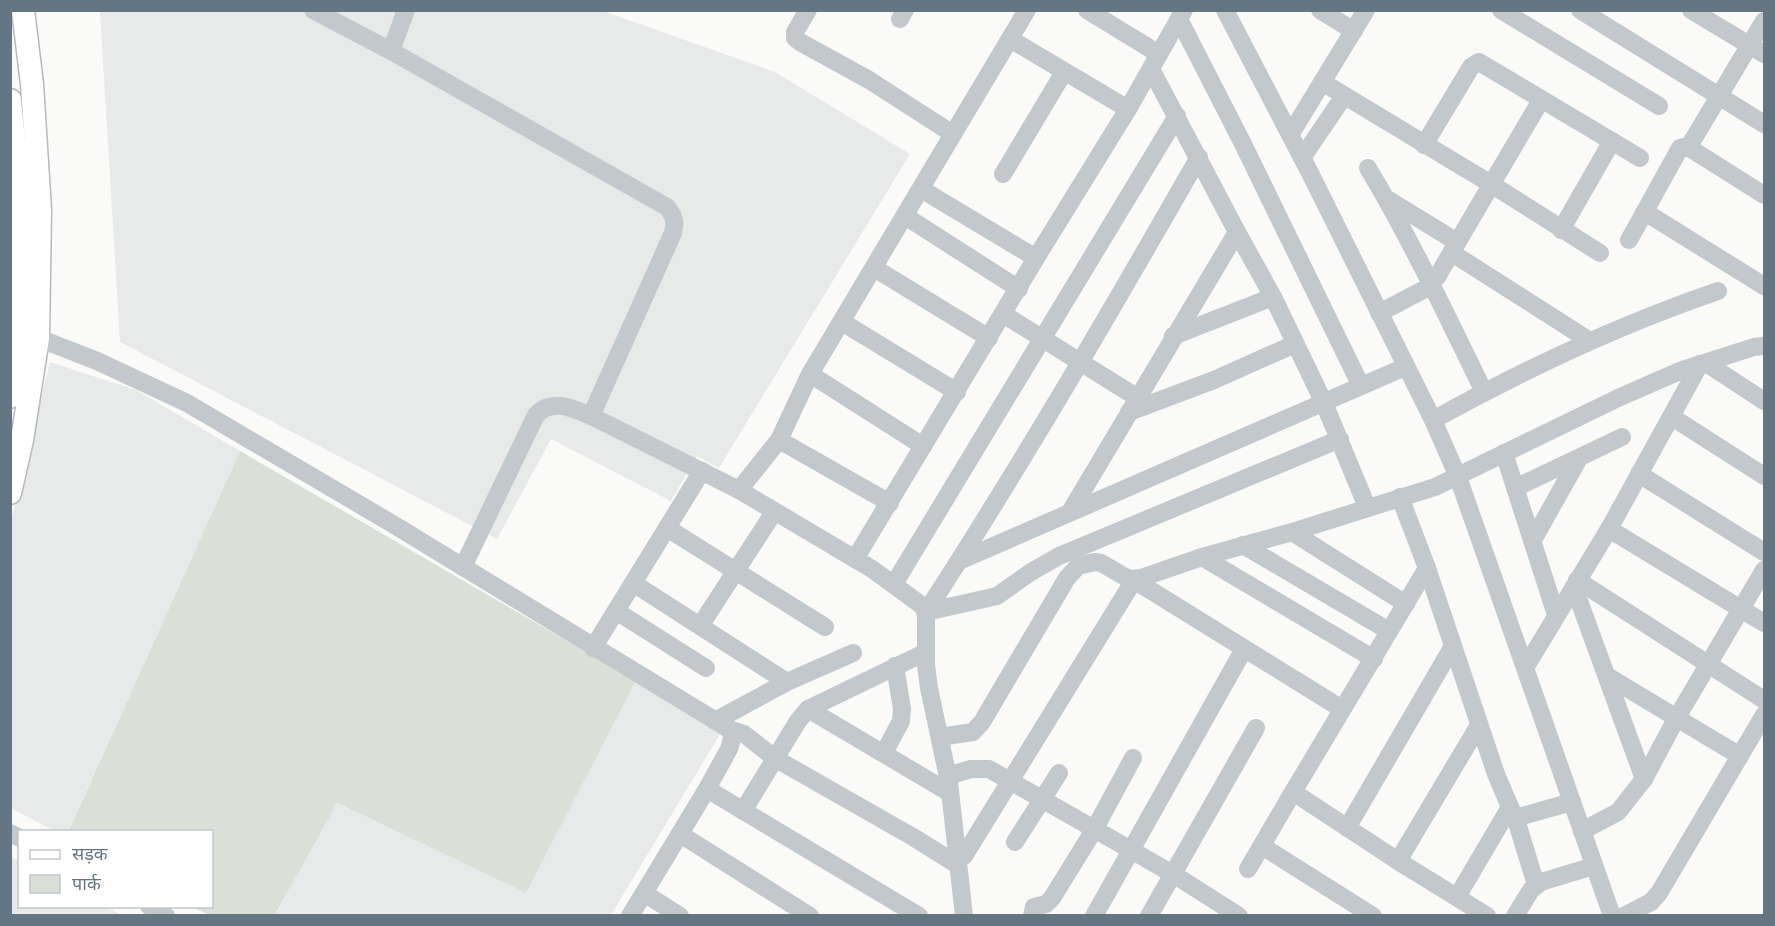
<svg xmlns="http://www.w3.org/2000/svg" width="1775" height="926" font-family="Karla,'Noto Sans Devanagari',sans-serif">
  <style>
    .built { fill: #e8e9e9 }
    .green { fill: #dadfd7 }
    .lines { fill: none; stroke-linecap: round; stroke-linejoin: round }
    .major-casing { stroke: #b5babe; stroke-width: 25 }
    .minor { stroke: #c3c8cc; stroke-width: 18 }
    .major { stroke: #fff; stroke-width: 22 }
  </style>
  <rect width="100%" height="100%" fill="#fafaf8"/>
  <!-- built -->
  <g class="built">
    <polygon points="100,11 603,11 775,72 910,154 719,468 697,456 671,501 551,439 497,539 120,342"/>
    <polygon points="50,362 136,390 240,451 68,831 54,831 11,808 11,521"/>
    <polygon points="636,681 722,731 611,915 275,916 336,803 526,893"/>
    <polygon points="11,857 19,862 20,906 105,907 122,915 11,915"/>
  </g>
  <!-- green -->
  <polygon class="green" points="240,451 636,681 526,893 337,803 275,915 209,915 192,907 212,906 212,832 68,832"/>
  <g class="lines">
    <!-- major casing -->
    <g class="major-casing">
      <g id="major">
        <polyline points="10,100 17,173 23,277 20,331 10,397"/>
        <polyline points="10,493 22,440 38,338 40,210 32,84 23,10"/>
      </g>
    </g>
    <!-- minor -->
    <g class="minor">
      <path d="M313,10L391,51L667,207C674,216 676,221 673,233L591,416"/>
      <polyline points="808,10 795,32 795,38 800,42 869,80 953,134"/>
      <polyline points="1087,10 1159,54"/>
      <polyline points="1225,10 1310,173 1433,420 1458,477 1612,916"/>
      <polyline points="1320,10 1354,31"/>
      <polyline points="1501,10 1659,106"/>
      <polyline points="1580,10 1764,124"/>
      <polyline points="1691,10 1764,54"/>
      <polyline points="900,19 905,10"/>
      <polyline points="1179,19 1243,144 1361,386"/>
      <polyline points="1010,39 1128,109"/>
      <polyline points="391,51 406,10"/>
      <polyline points="1151,69 1237,232 1273,297 1324,403 1367,507"/>
      <polyline points="1322,82 1491,184 1600,253"/>
      <polyline points="1290,135 1366,10"/>
      <polyline points="1424,145 1471,67 1479,62 1640,158"/>
      <polyline points="1688,148 1764,21"/>
      <polyline points="1302,158 1344,96"/>
      <path d="M1368,168C1411,240 1447,316 1484,392"/>
      <polyline points="1003,174 1064,72"/>
      <polyline points="921,189 1036,258"/>
      <polyline points="1387,199 1457,242"/>
      <polyline points="1645,212 1764,286"/>
      <polyline points="905,216 1019,289"/>
      <polyline points="1561,230 1612,141"/>
      <polyline points="1629,240 1680,148 1684,147 1691,149 1764,195"/>
      <polyline points="1452,253 1590,341"/>
      <polyline points="874,268 989,338"/>
      <polyline points="1379,313 1425,289 1437,277 1541,100"/>
      <polyline points="1003,314 1138,398"/>
      <polyline points="842,322 957,392"/>
      <polyline points="28,334 97,361 187,403 391,523 729,729 733,735 729,749 707,789 630,916"/>
      <polyline points="1173,336 1273,297"/>
      <polyline points="1706,363 1764,401"/>
      <polyline points="810,374 923,446"/>
      <polyline points="1129,412 1214,380 1295,344"/>
      <polyline points="1672,417 1764,476"/>
      <path d="M1433,420C1525,369 1619,325 1718,291"/>
      <polyline points="779,440 890,503"/>
      <polyline points="1504,453 1556,615"/>
      <polyline points="1639,474 1764,552"/>
      <polyline points="1515,488 1622,437"/>
      <polyline points="739,490 779,440 810,374 1027,10"/>
      <polyline points="1400,497 1427,568 1496,774 1518,826 1536,885"/>
      <polyline points="1070,512 1237,232"/>
      <polyline points="667,528 825,627"/>
      <polyline points="1609,529 1764,623"/>
      <polyline points="1292,532 1406,604"/>
      <polyline points="1533,540 1579,458"/>
      <polyline points="1243,545 1389,631"/>
      <polyline points="1202,557 1374,659"/>
      <polyline points="855,559 1036,258 1128,109 1184,10"/>
      <polyline points="959,561 1405,367"/>
      <path d="M463,567L536,415C552,398 572,408 591,416L739,490L872,569L924,607L926,616V665L929,688L949,782L964,916"/>
      <polyline points="1427,568 1293,792 1398,861 1487,916"/>
      <polyline points="1577,580 1764,700"/>
      <polyline points="633,583 787,682"/>
      <polyline points="894,584 1177,116"/>
      <polyline points="1574,587 1644,779"/>
      <polyline points="616,611 706,668"/>
      <path d="M926,612C1022,464 1111,311 1199,157"/>
      <polyline points="926,612 997,596 1031,572 1059,556 1340,439"/>
      <polyline points="700,626 774,512"/>
      <polyline points="593,648 702,471"/>
      <polyline points="1525,668 1609,529 1700,364"/>
      <polyline points="1607,676 1740,756"/>
      <polyline points="808,709 950,793"/>
      <polyline points="715,721 787,682 853,653"/>
      <polyline points="729,729 744,734 776,759 913,837 958,865"/>
      <polyline points="940,737 973,732 982,722 1067,578 1078,566 1095,562 1101,563 1129,579 1141,578 1202,557 1292,532 1435,487 1618,398 1682,370 1754,347 1764,346"/>
      <polyline points="884,753 901,721 902,709 895,666"/>
      <polyline points="947,776 971,769 989,769 1173,874 1239,916"/>
      <polyline points="707,789 919,916"/>
      <polyline points="743,811 798,721 808,709 926,652"/>
      <polyline points="1515,818 1572,802"/>
      <polyline points="1347,828 1453,646"/>
      <polyline points="1582,831 1618,812 1644,779 1676,719 1764,570"/>
      <polyline points="10,833 20,838"/>
      <polyline points="680,834 810,916"/>
      <polyline points="1015,842 1059,773"/>
      <polyline points="1262,846 1373,916"/>
      <polyline points="964,856 1134,580 1342,709"/>
      <polyline points="1398,861 1479,725"/>
      <polyline points="1248,869 1293,792"/>
      <polyline points="644,893 680,916"/>
      <polyline points="1457,897 1510,807"/>
      <polyline points="149,906 166,916"/>
      <polyline points="1032,916 1034,907 1046,904 1052,898 1094,830 1133,758"/>
      <polyline points="1094,916 1244,649"/>
      <polyline points="1149,916 1256,728"/>
      <polyline points="1515,916 1531,890 1541,882 1594,866"/>
      <polyline points="1624,916 1651,902 1659,893 1764,715"/>
    </g>
    <!-- major -->
    <use href="#major" class="major"/>
  </g>
  <!-- border -->
  <rect width="1775" height="926" fill="none" stroke="#657683" stroke-width="24"/>
  <!-- legend -->
  <rect x="18" y="830" width="195" height="78" fill="#ffffff" stroke="#c1c8cd" stroke-width="1.5"/>
  <rect x="30" y="850" width="30" height="9" fill="#ffffff" stroke="#c1c8cd" stroke-width="1.5"/>
  <text x="72" y="860" font-size="18" fill="#657683">सड़क</text>
  <rect x="30" y="875" width="30" height="18" fill="#dadfd7" stroke="#c1c8cd" stroke-width="1.5"/>
  <text x="72" y="890" font-size="18" fill="#657683">पार्क</text>
</svg>
